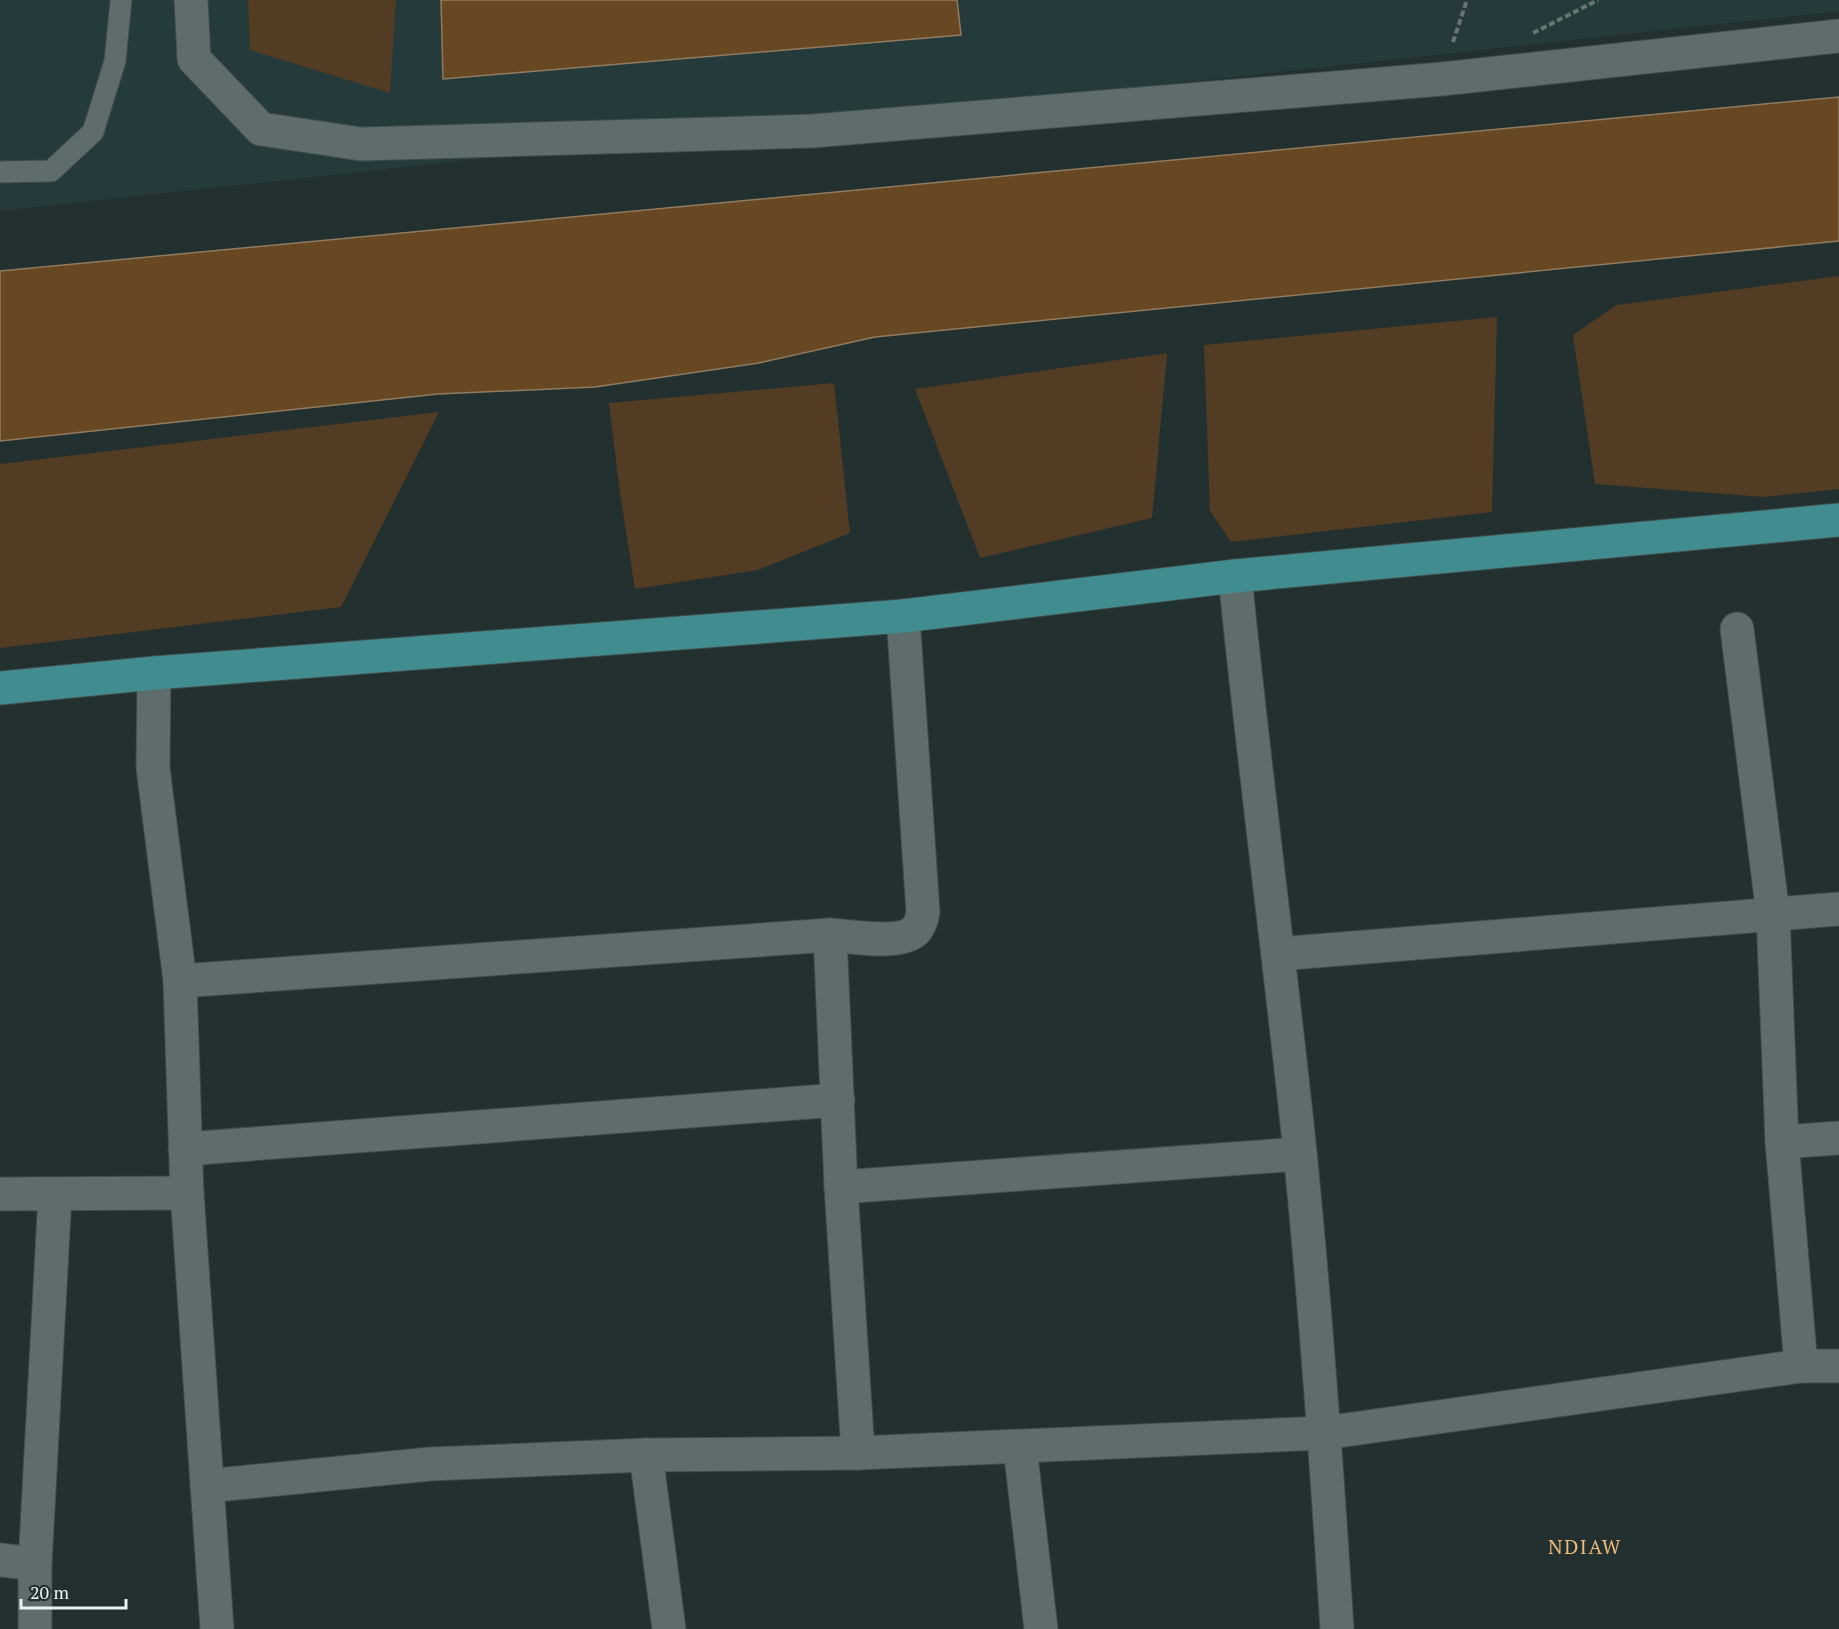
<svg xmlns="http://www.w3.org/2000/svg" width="1839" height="1629" font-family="'PT Serif',serif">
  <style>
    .built { fill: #243a3b }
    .green { fill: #523c24 }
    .water { fill: #684822; stroke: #8f7b60; stroke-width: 1.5 }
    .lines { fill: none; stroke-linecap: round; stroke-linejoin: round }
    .service-casing { stroke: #414c4c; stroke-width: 23 }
    .minor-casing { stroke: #414c4c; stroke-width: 35 }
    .primary-casing { stroke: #414c4c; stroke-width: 35 }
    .path { stroke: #687474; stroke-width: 4; stroke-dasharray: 6 3; stroke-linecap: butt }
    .service { stroke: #5e6c6c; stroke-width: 21 }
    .minor { stroke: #5e6c6c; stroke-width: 33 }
    .primary { stroke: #418c8f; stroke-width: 33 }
    .labels { text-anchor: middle; stroke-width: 6; stroke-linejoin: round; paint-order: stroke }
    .quarter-label { font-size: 20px; letter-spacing: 1.5px; fill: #efb87c; stroke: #233030 }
  </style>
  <rect width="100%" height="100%" fill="#233030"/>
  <!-- built -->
  <polygon class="built" points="0,0 1839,0 1839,11 0,211"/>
  <!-- green -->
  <g class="green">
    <polygon points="248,0 396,0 390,93 250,50"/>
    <polygon points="1839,276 1839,489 1764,497 1595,484 1573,335 1617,305"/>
    <polygon points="1497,317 1492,512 1231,542 1210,511 1204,345"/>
    <polygon points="1167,353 1152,518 980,558 915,389"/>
    <polygon points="834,383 850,533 758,570 635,589 620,493 609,403"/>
    <polygon points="439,412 341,607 0,648 0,464"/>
  </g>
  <!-- water -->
  <g class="water">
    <polygon points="441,0 957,0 961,35 443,79"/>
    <polygon points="1839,97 1839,241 875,337 759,363 595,387 438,394 0,441 0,271"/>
  </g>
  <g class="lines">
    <!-- service casing -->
    <g class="service-casing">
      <polyline id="service" points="0,172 51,171 93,132 115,61 121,0"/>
    </g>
    <!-- minor casing -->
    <g class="minor-casing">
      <g id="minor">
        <polyline points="191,0 194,59 261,129 361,144 812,131 1442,79 1839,36"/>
        <path d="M1235,576C1254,768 1280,960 1300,1152C1316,1311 1327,1470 1337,1629"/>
        <polyline points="1737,629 1773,914 1782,1142 1801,1366"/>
        <polyline points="154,673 153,768 180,981 187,1193 217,1629"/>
        <polyline points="830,935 841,1187 858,1453"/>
        <polyline points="1278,954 1839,909"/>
        <path d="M180,981L830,935C851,936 901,946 916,930C920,925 922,919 923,912L903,616"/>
        <polyline points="1782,1142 1839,1138"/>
        <polyline points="185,1149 838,1100"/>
        <polyline points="841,1187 1300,1154"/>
        <polyline points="0,1194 187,1193"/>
        <polyline points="1020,1447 1041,1629"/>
        <polyline points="646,1455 669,1629"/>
        <polyline points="207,1486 430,1464 646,1455 858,1453 1324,1433 1801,1366 1839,1366"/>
        <polyline points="0,1560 35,1564"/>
        <polyline points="35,1629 35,1564 55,1195"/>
      </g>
    </g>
    <!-- primary casing -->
    <g class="primary-casing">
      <polyline id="primary" points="0,688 154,673 903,616 1235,576 1839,520"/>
    </g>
    <!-- path -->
    <g class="path">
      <polyline points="1533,33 1598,0"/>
      <polyline points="1453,42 1467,0"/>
    </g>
    <!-- service -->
    <use href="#service" class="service"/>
    <!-- minor -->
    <use href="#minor" class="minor"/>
    <!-- primary -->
    <use href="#primary" class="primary"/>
  </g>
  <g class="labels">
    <!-- quarter labels -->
    <g class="quarter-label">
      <text x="1585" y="1554">NDIAW</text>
    </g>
  </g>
  <!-- scale -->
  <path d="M21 1599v9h105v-9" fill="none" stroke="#e9f1f1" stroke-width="3"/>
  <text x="30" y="1599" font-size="18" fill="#e9f1f1" stroke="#233030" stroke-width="4.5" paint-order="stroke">20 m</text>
</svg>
